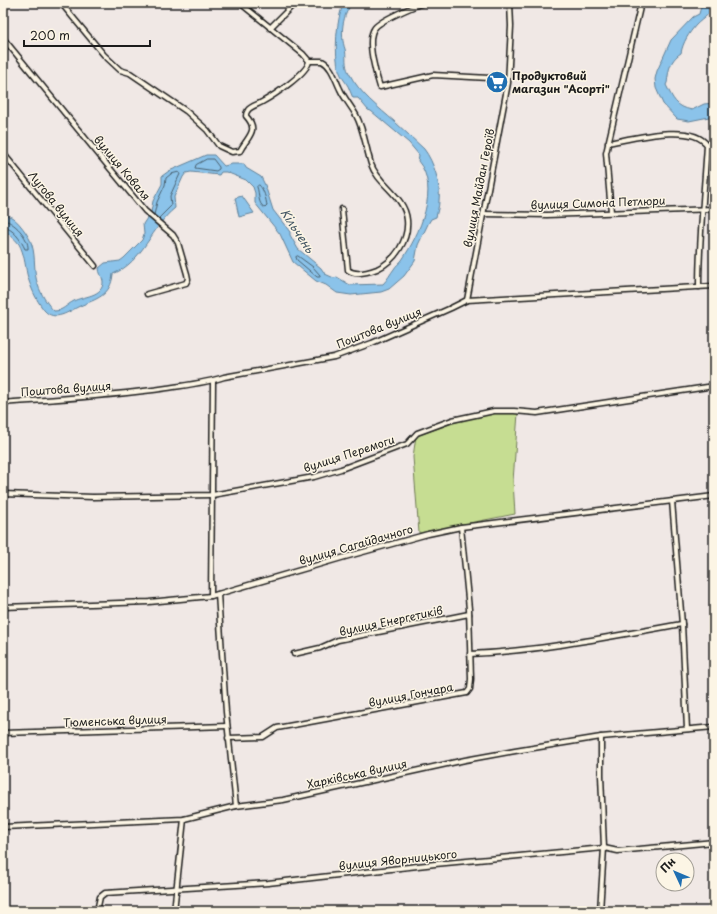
<svg xmlns="http://www.w3.org/2000/svg" width="717" height="914" font-family="'Playpen Sans',sans-serif">
  <style>
    .green { fill: #c6dd92; stroke: #717c57 }
    .water { fill: #8bc3ea; stroke: #5f8098 }
    .lines { fill: none; stroke-linecap: round; stroke-linejoin: round }
    .shore { stroke: #485f6e; stroke-width: 1 }
    .minor-casing { stroke: #1c1c1c; stroke-width: 7 }
    .minor { stroke: #fcf5e5; stroke-width: 4 }
    .labels { text-anchor: middle; stroke-width: 3; stroke-linejoin: round; paint-order: stroke }
    .poi-label { font-size: 11px; font-weight: bold; fill: #1c1c1c; stroke: #fcf5e5; text-anchor: start }
    .street-label { font-size: 11px; fill: #1c1c1c; stroke: #fcf5e5 }
    .water-label { font-size: 12px; font-style: italic; fill: #435664; stroke: #fcf5e5 }
  </style>
  <rect width="100%" height="100%" fill="#f0e8e5"/>
  <filter id="ink" filterUnits="userSpaceOnUse"><feTurbulence type="fractalNoise" baseFrequency=".025" numOctaves="2"/><feDisplacementMap in="SourceGraphic" scale="8" xChannelSelector="R" yChannelSelector="G"/><feConvolveMatrix kernelMatrix="1 2 1 2 8 2 1 2 1" color-interpolation-filters="sRGB"/></filter>
  <g filter="url(#ink)">
    <!-- green -->
    <polygon class="green" points="497,412 518,413 513,481 515,514 419,533 413,457 416,436 456,422"/>
    <!-- water -->
    <g class="water">
      <path d="M344,3H353C342,14 340,35 345,49C347,56 344,64 349,73C359,93 379,108 395,122C405,131 414,140 424,149C434,162 441,185 439,201C439,207 437,212 436,217L431,219L428,224L418,245L415,261L404,276L389,289L381,292L351,295L337,293L326,285L316,281L293,262L280,234L255,203V193L253,187L246,180L226,172H221L219,175L191,172L186,173L183,177L174,197L175,208C152,226 143,262 113,274C111,296 96,299 80,306C69,311 55,323 44,310C36,300 30,286 27,274C25,264 24,253 19,244C15,238 8,234 3,229V216C5,216 7,215 9,216C17,218 30,237 32,245C36,258 33,272 38,285C41,294 47,304 54,311C63,311 66,305 74,301C82,296 104,297 103,281C102,276 99,273 99,268L105,263L120,261L124,258L142,240L144,234L143,224L151,212L153,201L162,184V176L169,171L206,155H214L224,166L232,164H244L246,168L261,177L265,185L273,210L290,232V235L298,249L321,268L325,274L334,278L337,277L350,285L383,284C388,279 390,274 394,269C396,265 400,263 402,260C419,235 441,188 418,161L419,155L409,143L371,111L368,110L358,98H353C351,94 350,90 348,86C345,81 341,77 339,70C334,55 336,18 344,3Z"/>
      <path d="M702,3H714C713,13 703,18 696,25C689,33 683,42 681,53C673,58 669,66 668,76C667,80 668,82 666,85C673,99 676,107 692,110L704,104L714,103V116L689,121L677,119L663,104L656,88L655,79L657,71L671,40L693,17L699,14Z"/>
      <polygon points="242,196 254,213 239,217 235,198"/>
    </g>
    <g class="lines">
      <!-- shore -->
      <g class="shore">
        <polygon points="207,159 213,159 219,167 219,169 216,171 195,168 196,165"/>
        <path d="M259,185C264,189 266,199 267,206L265,208C257,203 260,195 257,187Z"/>
        <polyline points="154,215 157,202 165,185 166,178 171,174 179,172 180,174 170,196 171,206 158,219"/>
        <path d="M3,220C14,221 29,238 28,249H25C21,240 13,228 3,227"/>
        <polygon points="298,256 313,267 320,275 320,277 317,277 297,260 296,257"/>
      </g>
      <!-- minor casing -->
      <g class="minor-casing">
        <g id="minor">
          <path d="M61,3L104,55L120,70L130,73L186,111L207,130L219,146L232,152L240,151C247,137 260,131 246,116C246,113 246,113 248,110C251,106 257,105 262,102C273,96 308,73 309,61"/>
          <path d="M240,3L303,54L309,61H322C332,66 335,79 340,89C344,98 351,106 356,115C364,130 366,148 371,164C378,185 405,196 407,220C409,240 395,261 377,269C369,272 355,276 348,270L342,209"/>
          <path d="M424,3C414,6 378,21 374,29C366,41 376,75 380,87L433,75L508,79"/>
          <polyline points="714,18 712,22 714,24"/>
          <polyline points="270,28 295,3"/>
          <polyline points="3,38 145,211 173,235 178,243 187,274 188,279 186,283 147,294"/>
          <path d="M608,143C631,139 692,122 707,145"/>
          <polyline points="707,145 714,145"/>
          <polyline points="3,153 95,266"/>
          <polyline points="611,212 606,153 641,3"/>
          <polyline points="483,214 547,215 714,209"/>
          <path d="M699,287C699,240 704,193 707,145"/>
          <polyline points="467,300 508,83 511,26 510,3"/>
          <path d="M3,403C58,399 113,396 167,388C186,385 206,383 224,377L334,357L372,343L451,308L467,300L714,286"/>
          <polyline points="3,494 93,497 212,495 314,477 341,469 407,444 417,433 452,420 494,411 514,411 537,413 714,386"/>
          <polyline points="672,501 682,624 687,729"/>
          <polyline points="218,594 226,712 236,806"/>
          <polyline points="211,596 213,381"/>
          <polyline points="3,607 149,602 211,596 345,557 428,534 461,527 714,496"/>
          <polyline points="294,654 320,648 338,640 469,614"/>
          <path d="M470,654C542,651 612,636 682,624"/>
          <polyline points="3,733 227,726"/>
          <polyline points="228,738 263,737 277,728 467,693 470,689 471,679 469,609 461,527"/>
          <polyline points="3,827 184,819 236,806 283,800 465,760 515,751 601,737 714,727"/>
          <polyline points="97,911 100,897 105,893 268,883 435,864 604,848 618,851 714,842"/>
          <polyline points="174,911 184,819"/>
          <polyline points="600,911 604,848 601,775 601,737"/>
        </g>
      </g>
      <!-- minor -->
      <use href="#minor" class="minor"/>
    </g>
  </g>
  <!-- icons -->
  <defs>
    <g id="supermarket-disc" transform="scale(1.15)"><circle r="9.5" fill="#1f6fb2" stroke="#fcf5e5"/><path d="M-6-5.5h2.5l.6 2H6L4.5 2H-2.5L-4.4-4H-6ZM-1.5 3.2a1.3 1.3 0 1 0 .1 0ZM3 3.2a1.3 1.3 0 1 0 .1 0Z" fill="#fff"/></g>
  </defs>
  <g fill-rule="evenodd">
    <use href="#supermarket-disc" x="497" y="82"/>
  </g>
  <g class="labels">
    <!-- poi labels -->
    <g class="poi-label">
      <text x="512" y="80">Продуктовий<tspan x="512" dy="13">магазин "Асорті"</tspan></text>
    </g>
    <!-- street labels -->
    <g class="street-label">
      <text transform="translate(122 168) rotate(50)" y="4">вулиця Коваля</text>
      <text transform="translate(479 188) rotate(-79)" y="4">вулиця Майдан Героїв</text>
      <text transform="translate(598 203) rotate(-2)" y="4">вулиця Симона Петлюри</text>
      <text transform="translate(56 204) rotate(51)" y="4">Лугова вулиця</text>
      <text transform="translate(379 328) rotate(-22)" y="4">Поштова вулиця</text>
      <text transform="translate(66 389) rotate(-4)" y="4">Поштова вулиця</text>
      <text transform="translate(349 454) rotate(-18)" y="4">вулиця Перемоги</text>
      <text transform="translate(356 545) rotate(-16)" y="4">вулиця Сагайдачного</text>
      <text transform="translate(391 621) rotate(-12)" y="4">вулиця Енергетиків</text>
      <text transform="translate(411 695) rotate(-11)" y="4">вулиця Гончара</text>
      <text transform="translate(115 721) rotate(-2)" y="4">Тюменська вулиця</text>
      <text transform="translate(357 774) rotate(-12)" y="4">Харківська вулиця</text>
      <text transform="translate(398 860) rotate(-6)" y="4">вулиця Яворницького</text>
    </g>
    <!-- water labels -->
    <g class="water-label">
      <text transform="translate(297 231) rotate(57)" y="4">Кільчень</text>
    </g>
  </g>
  <!-- margin -->
  <rect width="717" height="914" fill="none" stroke="#fcf5e5" stroke-width="16"/>
  <rect x="8" y="8" width="701" height="898" fill="none" stroke="#1c1c1c" stroke-width="1.5" filter="url(#ink)"/>
  <!-- north arrow -->
  <g transform="translate(675 872) rotate(314)"><circle r="19" fill="#fcf5e5" stroke="#a29e95"/>
  <path d="M0-3L7 15L0 10L-7 15Z" fill="#1f6fb2"/>
  <text y="-6" font-size="11" font-weight="bold" text-anchor="middle" fill="#1c1c1c">Пн</text>
  </g>
  <!-- scale -->
  <path d="M24 40v6h126v-6" fill="none" stroke="#1c1c1c" stroke-width="2"/>
  <text x="30" y="40" font-size="12" fill="#1c1c1c" stroke="#fcf5e5" stroke-width="3" paint-order="stroke">200 m</text>
</svg>
